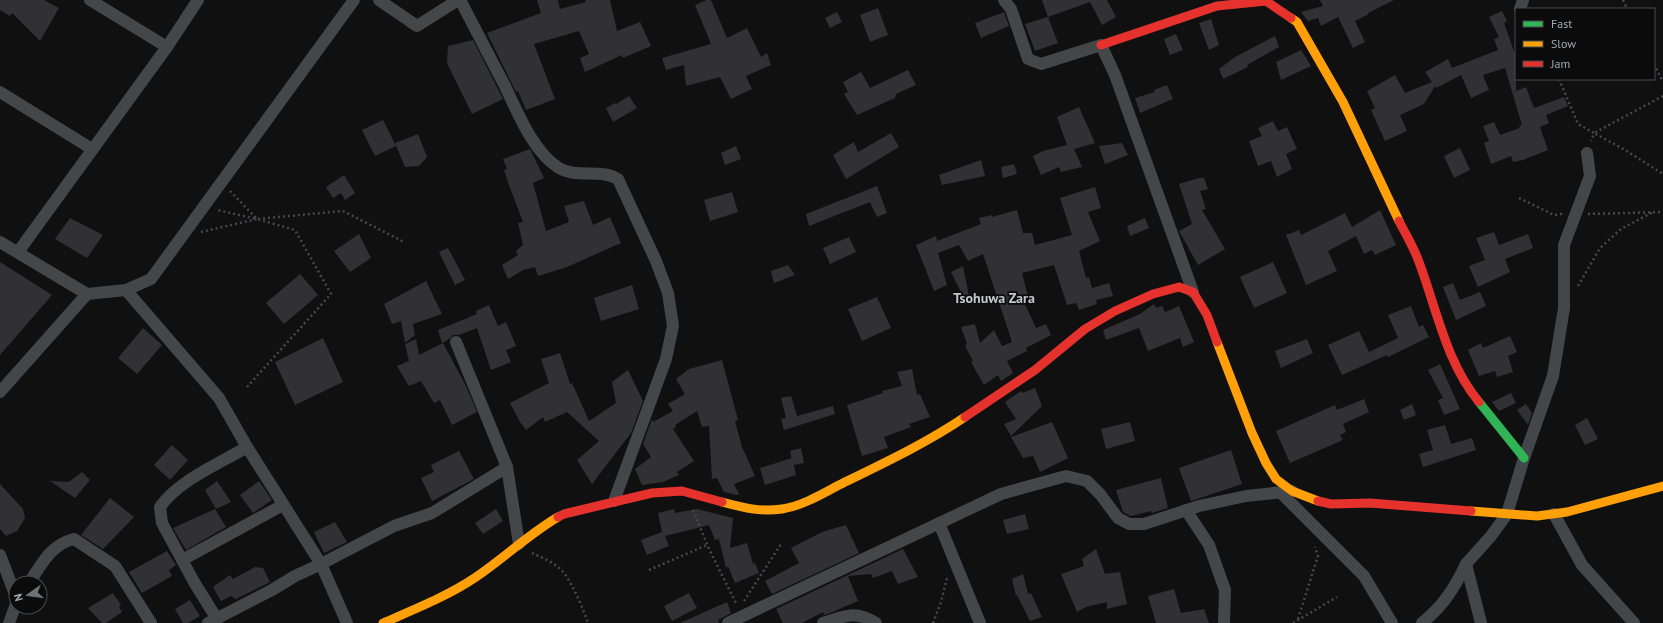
<svg xmlns="http://www.w3.org/2000/svg" width="1663" height="623" font-family="'PT Sans',sans-serif">
  <style>
    .building { fill: #313133 }
    .lines { fill: none; stroke-linecap: round; stroke-linejoin: round }
    .path { stroke: #46484a; stroke-width: 2.5; stroke-dasharray: 2 3; stroke-linecap: butt }
    .street { stroke: #444749; stroke-width: 12 }
    .fast { stroke: #30b455; stroke-width: 9 }
    .slow { stroke: #ff9f0a; stroke-width: 9 }
    .jam { stroke: #e5322d; stroke-width: 9 }
    .labels { text-anchor: middle; stroke-width: 3.5; stroke-linejoin: round; paint-order: stroke }
    .quarter-label { font-size: 14px; font-weight: bold; fill: #c2c7cd; stroke: #0b0b0c }
  </style>
  <rect width="100%" height="100%" fill="#101011"/>
  <!-- building -->
  <g class="building">
    <polygon points="0,0 44,0 59,8 40,41 12,13 10,16 0,10"/>
    <polygon points="537,0 558,0 560,9 586,2 585,0 610,0 617,31 640,22 651,46 623,58 622,55 585,72 580,58 589,54 579,31 534,44 555,99 526,110 518,91 516,92 487,33 541,13"/>
    <polygon points="707,0 711,0 727,38 747,28 761,57 767,53 771,65 746,76 752,89 731,99 720,77 686,86 684,65 666,70 662,58 711,44 695,5"/>
    <polygon points="1042,0 1107,0 1116,17 1102,25 1090,2 1048,17"/>
    <polygon points="1320,0 1394,0 1368,13 1369,14 1355,21 1365,42 1353,48 1338,17 1321,26 1318,18 1308,21 1301,12 1323,6"/>
    <polygon points="878,8 888,35 870,42 860,15"/>
    <polygon points="1502,11 1507,21 1504,23 1516,57 1516,91 1526,87 1534,108 1564,97 1568,106 1546,115 1549,123 1540,127 1548,150 1523,160 1513,162 1511,156 1491,164 1484,143 1489,141 1483,126 1494,122 1500,135 1520,128 1519,126 1522,125 1505,68 1483,75 1489,90 1471,98 1461,75 1436,88 1435,86 1424,104 1400,115 1407,131 1385,141 1371,110 1375,108 1367,91 1395,75 1405,93 1432,82 1425,72 1448,59 1452,68 1498,50 1494,39 1499,37 1489,17"/>
    <polygon points="837,12 842,22 830,28 825,18"/>
    <polygon points="1004,12 1009,26 981,38 975,23"/>
    <polygon points="1048,17 1058,43 1035,51 1025,24"/>
    <polygon points="1211,19 1219,45 1209,50 1199,23"/>
    <polygon points="1176,34 1183,50 1170,55 1164,39"/>
    <polygon points="1275,36 1279,47 1247,65 1248,67 1223,79 1219,69 1235,57"/>
    <polygon points="473,40 503,99 472,114 447,63 448,46"/>
    <polygon points="1301,50 1311,66 1281,80 1276,62"/>
    <polygon points="908,70 916,85 896,94 895,98 857,115 844,94 848,92 843,82 861,72 870,88"/>
    <polygon points="1167,85 1173,99 1140,113 1135,98 1155,92 1154,90"/>
    <polygon points="629,96 637,108 613,122 606,108 615,103 616,104"/>
    <polygon points="1079,107 1095,143 1074,149 1082,167 1061,172 1059,167 1041,175 1033,156 1043,151 1067,145 1057,117"/>
    <polygon points="383,120 396,146 375,156 362,130"/>
    <polygon points="1273,121 1278,131 1287,127 1297,149 1286,154 1292,169 1277,177 1271,161 1258,166 1249,141 1262,136 1258,128"/>
    <polygon points="891,133 899,147 846,179 833,155 854,142 858,152"/>
    <polygon points="418,134 427,157 419,166 405,167 395,143"/>
    <polygon points="1122,143 1128,155 1105,164 1099,146"/>
    <polygon points="736,146 741,159 725,165 721,153"/>
    <polygon points="1460,148 1470,170 1454,178 1444,156"/>
    <polygon points="530,149 544,178 533,183 546,231 569,222 564,206 584,201 593,225 610,217 621,243 567,267 538,276 535,267 523,270 508,279 502,265 518,255 516,251 523,245 518,223 523,222 509,185 504,170 507,169 503,159"/>
    <polygon points="981,160 985,176 942,185 939,175"/>
    <polygon points="1014,164 1017,174 1003,178 1001,167"/>
    <polygon points="344,175 355,193 345,200 341,193 333,198 326,187"/>
    <polygon points="1199,178 1204,178 1208,189 1200,191 1206,209 1202,210 1225,249 1198,265 1179,231 1192,224 1179,184"/>
    <polygon points="877,186 887,213 877,217 870,202 809,226 806,214"/>
    <polygon points="1095,187 1101,208 1088,212 1100,241 1079,251 1086,278 1089,277 1092,288 1109,283 1113,296 1096,300 1097,304 1079,310 1076,303 1067,305 1054,265 1022,273 1029,300 1024,302 1036,328 1046,324 1051,335 1026,348 1027,351 1007,361 1013,373 1001,381 998,375 984,385 971,362 973,361 965,346 967,344 961,327 975,324 980,343 994,330 1002,346 1012,342 983,254 968,261 959,245 938,253 947,285 934,291 916,245 936,236 937,241 981,224 979,218 992,215 992,217 1017,210 1023,233 1032,233 1035,245 1072,235 1060,198"/>
    <polygon points="732,192 738,212 710,221 704,200"/>
    <polygon points="1380,210 1396,245 1375,255 1372,250 1364,254 1356,236 1328,251 1337,271 1306,285 1286,235 1299,230 1301,235 1345,213 1352,227"/>
    <polygon points="70,218 103,235 87,258 55,239"/>
    <polygon points="1145,218 1149,228 1130,236 1127,226"/>
    <polygon points="1494,232 1499,245 1528,234 1533,248 1505,259 1510,272 1478,287 1469,266 1485,260 1476,238"/>
    <polygon points="359,234 371,258 350,272 334,251"/>
    <polygon points="849,237 856,252 830,264 823,248"/>
    <polygon points="448,248 465,280 455,285 439,252"/>
    <polygon points="0,262 52,295 0,355"/>
    <polygon points="1273,262 1287,293 1254,308 1240,277"/>
    <polygon points="788,265 795,275 774,283 771,271"/>
    <polygon points="963,266 970,301 966,302 951,272"/>
    <polygon points="300,274 318,295 284,324 266,303"/>
    <polygon points="426,281 442,314 413,324 415,335 405,343 401,321 392,324 384,304"/>
    <polygon points="1453,283 1460,300 1480,292 1486,306 1456,320 1443,287"/>
    <polygon points="632,285 639,309 601,321 594,298"/>
    <polygon points="877,297 891,328 862,341 848,309"/>
    <polygon points="1154,304 1156,308 1162,306 1165,312 1179,306 1194,342 1183,347 1180,338 1148,351 1139,328 1106,340 1103,330 1140,314"/>
    <polygon points="489,305 498,326 506,322 516,346 506,350 511,362 491,370 477,328 459,335 453,335 449,339 442,343 438,330 477,314 476,311"/>
    <polygon points="1411,306 1419,327 1423,325 1429,337 1388,357 1387,355 1342,375 1328,345 1359,331 1369,352 1398,338 1388,315"/>
    <polygon points="143,328 162,345 137,374 118,358"/>
    <polygon points="1510,336 1517,352 1508,356 1513,372 1497,377 1495,371 1479,376 1468,350 1481,343 1483,348"/>
    <polygon points="323,338 343,382 295,405 275,362"/>
    <polygon points="416,339 419,355 443,343 466,386 477,412 452,425 440,400 434,403 421,381 409,386 397,366 409,361 405,344"/>
    <polygon points="1307,339 1313,353 1281,368 1275,351"/>
    <polygon points="560,353 570,384 572,383 589,421 616,403 612,382 628,370 643,401 631,433 592,484 577,460 599,441 567,412 545,422 543,417 526,430 520,422 510,403 549,383 541,359"/>
    <polygon points="722,360 738,420 735,421 742,447 755,476 734,484 739,494 737,495 724,492 717,478 712,479 709,426 702,427 697,411 675,425 676,427 673,429 694,461 677,472 679,475 663,482 642,485 635,469 651,457 643,444 652,419 653,422 673,411 668,404 685,394 676,379 689,369"/>
    <polygon points="1440,364 1460,409 1444,415 1438,400 1443,398 1428,370"/>
    <polygon points="912,369 917,395 920,394 930,417 909,424 911,427 884,437 888,448 862,456 847,405 883,393 882,391 902,386 897,372"/>
    <polygon points="1035,388 1042,406 1011,436 1004,424 1016,419 1005,402 1021,391 1022,393"/>
    <polygon points="1511,393 1516,403 1499,411 1492,402"/>
    <polygon points="791,396 797,416 833,406 835,414 784,430 781,419 786,418 781,398"/>
    <polygon points="1364,399 1369,412 1343,424 1346,432 1340,435 1343,440 1290,463 1276,431 1335,405 1337,410"/>
    <polygon points="1412,404 1416,415 1404,420 1400,410"/>
    <polygon points="1526,404 1532,413 1528,425 1517,410"/>
    <polygon points="1587,418 1598,439 1585,445 1575,425"/>
    <polygon points="1052,422 1068,458 1040,472 1033,456 1023,458 1011,437"/>
    <polygon points="1130,422 1135,441 1106,449 1101,429"/>
    <polygon points="1445,425 1451,444 1472,438 1476,450 1423,467 1419,454 1433,450 1427,430"/>
    <polygon points="172,445 188,460 170,480 154,465"/>
    <polygon points="801,448 804,463 793,465 790,451"/>
    <polygon points="1231,450 1242,484 1191,501 1179,468"/>
    <polygon points="459,451 474,479 432,501 421,478 434,472 431,465"/>
    <polygon points="792,458 796,475 765,485 760,468"/>
    <polygon points="82,472 90,480 75,498 50,481 69,482"/>
    <polygon points="1161,478 1168,508 1152,513 1151,511 1131,516 1123,512 1116,490"/>
    <polygon points="217,481 231,502 216,509 205,490"/>
    <polygon points="259,481 272,500 253,513 240,495"/>
    <polygon points="0,484 23,509 25,518 17,531 6,536 0,529"/>
    <polygon points="110,498 134,517 103,549 81,535"/>
    <polygon points="215,509 226,527 186,550 173,528"/>
    <polygon points="496,509 503,521 483,534 475,523"/>
    <polygon points="674,509 675,513 697,509 733,518 730,548 747,543 753,564 755,563 759,573 735,583 728,566 726,568 719,539 715,540 709,525 665,536 669,546 647,555 641,540 662,532 658,513"/>
    <polygon points="1025,514 1029,529 1007,534 1003,520"/>
    <polygon points="335,522 347,542 324,553 314,532"/>
    <polygon points="846,525 859,553 772,594 765,581 799,563 791,548 822,532"/>
    <polygon points="903,549 918,577 898,584 892,571 873,578 871,574 848,576 858,601 830,613 824,615 823,612 802,623 783,623 776,609"/>
    <polygon points="1096,549 1105,574 1120,572 1127,604 1107,609 1107,602 1086,607 1077,612 1061,574 1084,566 1082,559"/>
    <polygon points="167,551 176,565 169,570 172,576 142,593 129,572"/>
    <polygon points="255,567 263,568 270,582 236,599 231,596 221,601 213,587 230,575 233,579"/>
    <polygon points="1023,574 1028,594 1031,593 1042,617 1030,621 1017,595 1016,596 1012,579"/>
    <polygon points="1174,589 1181,613 1204,609 1209,623 1156,623 1148,596"/>
    <polygon points="113,593 121,605 119,607 122,612 106,623 102,623 88,608"/>
    <polygon points="689,593 697,608 672,621 664,606"/>
    <polygon points="190,600 200,616 188,623 183,623 175,609"/>
    <polygon points="727,602 731,613 718,620 719,623 680,623"/>
  </g>
  <g class="lines">
    <!-- path -->
    <g class="path">
      <polyline points="1623,0 1627,9"/>
      <polyline points="1654,64 1663,82"/>
      <polyline points="1559,79 1578,124 1594,133 1591,141"/>
      <polyline points="1663,96 1594,133 1625,150 1663,174"/>
      <polyline points="230,191 257,219 343,211 404,242"/>
      <polyline points="1519,198 1554,215 1563,214"/>
      <polyline points="1588,214 1663,212"/>
      <polyline points="201,232 257,219 217,210"/>
      <polyline points="1578,286 1600,248 1621,229 1653,212"/>
      <polyline points="247,387 331,294 295,230 257,219"/>
      <polyline points="693,510 709,549 737,605"/>
      <path d="M532,553C543,558 556,563 564,573C574,587 582,606 588,623"/>
      <polyline points="649,570 707,545"/>
      <polyline points="744,601 781,544"/>
      <polyline points="1298,619 1318,556 1315,547"/>
      <polyline points="933,623 941,602 947,578"/>
      <polyline points="1293,623 1337,597"/>
    </g>
    <!-- street -->
    <g class="street">
      <polyline points="90,0 167,47"/>
      <polyline points="379,0 417,26 458,0"/>
      <path d="M460,0C475,28 489,56 504,84C517,111 533,152 559,168C577,179 600,168 618,179L656,261L668,293L673,326L666,359L614,501"/>
      <polyline points="1004,0 1011,9 1028,59 1041,64 1101,45 1115,75 1193,292"/>
      <polyline points="1520,9 1523,0"/>
      <polyline points="0,92 92,149"/>
      <polyline points="0,242 87,294 126,290 151,279 354,0"/>
      <polyline points="18,252 167,47 198,0"/>
      <polyline points="126,290 219,398 247,447 321,564 347,623"/>
      <polyline points="456,342 507,467 519,544"/>
      <polyline points="0,392 87,294"/>
      <polyline points="1280,492 1364,576 1392,623"/>
      <polyline points="1186,510 1209,545 1225,590 1224,623"/>
      <polyline points="1554,514 1582,565 1634,623"/>
      <polyline points="939,523 980,623"/>
      <polyline points="0,555 16,597"/>
      <polyline points="182,560 283,505"/>
      <path d="M29,583C42,564 50,545 74,539L115,566L151,623"/>
      <path d="M217,619L194,582L162,523L160,507C179,480 219,464 247,447"/>
      <polyline points="9,623 16,604"/>
      <polyline points="208,623 272,590 295,576 321,564 394,526 432,513 507,467"/>
      <polyline points="728,623 1001,494 1066,476 1087,481 1100,494 1118,518 1129,524 1144,524 1199,506 1246,496 1292,491"/>
      <path d="M823,623C845,616 855,610 876,623"/>
      <path d="M1422,623C1443,606 1454,589 1466,564"/>
      <polyline points="1481,623 1466,564 1491,536 1507,514 1524,458 1553,376 1564,308 1564,245 1590,176 1587,153"/>
    </g>
    <!-- fast -->
    <polyline class="fast" points="1479,402 1524,458"/>
    <!-- slow -->
    <g class="slow">
      <polyline points="1291,18 1297,22 1343,102 1399,221"/>
      <polyline points="1217,342 1252,433 1266,463 1276,479 1292,491 1318,501"/>
      <path d="M722,502C744,508 760,512 782,509C802,506 822,494 839,485C882,464 925,444 965,417"/>
      <polyline points="1471,511 1537,516 1567,512 1663,486"/>
      <path d="M383,623C415,609 448,596 476,577C504,558 529,534 558,517"/>
    </g>
    <!-- jam -->
    <g class="jam">
      <polyline points="1101,45 1217,6 1266,1 1291,18"/>
      <path d="M1399,221C1406,235 1414,248 1419,262C1437,310 1446,362 1479,402"/>
      <polyline points="965,417 1035,370 1085,329 1115,311 1153,294 1179,287 1193,292 1207,315 1217,342"/>
      <polyline points="1318,501 1331,504 1370,503 1471,511"/>
      <polyline points="558,517 564,514 652,493 682,491 722,502"/>
    </g>
  </g>
  <g class="labels">
    <!-- quarter labels -->
    <g class="quarter-label">
      <text x="994" y="303">Tsohuwa Zara</text>
    </g>
  </g>
  <!-- legend -->
  <rect x="1515" y="8" width="140" height="72" fill="#0b0b0c" stroke="#474a4e"/>
  <rect x="1523" y="21" width="20" height="6" fill="#30b455" stroke="#474a4e"/>
  <text x="1551" y="28" font-size="12" fill="#a2a9b1">Fast</text>
  <rect x="1523" y="41" width="20" height="6" fill="#ff9f0a" stroke="#474a4e"/>
  <text x="1551" y="48" font-size="12" fill="#a2a9b1">Slow</text>
  <rect x="1523" y="61" width="20" height="6" fill="#e5322d" stroke="#474a4e"/>
  <text x="1551" y="68" font-size="12" fill="#a2a9b1">Jam</text>
  <!-- north arrow -->
  <g transform="translate(28 595) rotate(256)"><circle r="19" fill="#0b0b0c" stroke="#474a4e"/>
  <path d="M0-3L7 15L0 10L-7 15Z" fill="#6f7379"/>
  <text y="-6" font-size="11" font-weight="bold" text-anchor="middle" fill="#a2a9b1">N</text>
  </g>
</svg>
